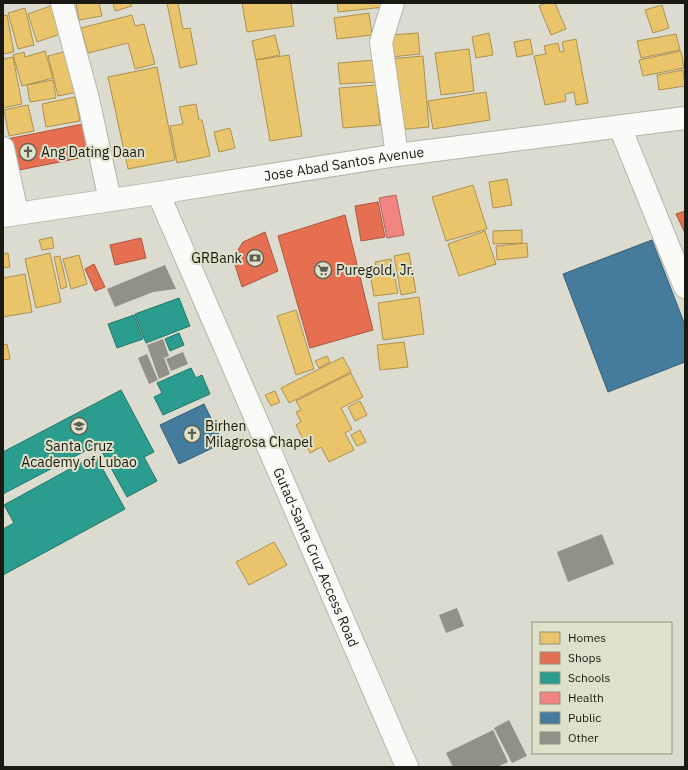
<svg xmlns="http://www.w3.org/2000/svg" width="688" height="770" font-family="'IBM Plex Sans',sans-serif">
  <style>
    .homes { fill: #e9c46a; stroke: #ab9150 }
    .shops { fill: #e76f51; stroke: #aa563e }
    .schools { fill: #2a9d8f; stroke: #25766a }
    .health { fill: #f28482; stroke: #b16461 }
    .public { fill: #457b9d; stroke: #385e74 }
    .building { fill: #919285 }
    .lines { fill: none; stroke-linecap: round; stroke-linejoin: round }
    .minor-casing { stroke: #b3b4aa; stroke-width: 24 }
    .secondary-casing { stroke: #b3b4aa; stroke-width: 24 }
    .primary-casing { stroke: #b3b4aa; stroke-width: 24 }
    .minor { stroke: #fafaf8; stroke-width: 22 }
    .secondary { stroke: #fafaf8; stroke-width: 22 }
    .primary { stroke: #fafaf8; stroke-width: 22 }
    .labels { text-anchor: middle; stroke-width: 4; stroke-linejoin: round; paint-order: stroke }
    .poi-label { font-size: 14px; fill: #1a1a13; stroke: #dfe1ca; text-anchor: start }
    .street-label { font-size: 14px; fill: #1a1a13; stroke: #dfe1ca }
  </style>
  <rect width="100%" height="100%" fill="#dbdccf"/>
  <!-- homes -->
  <g class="homes">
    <polygon points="76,3 99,3 102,16 79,20"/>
    <polygon points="113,3 131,3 132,6 115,11"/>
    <polygon points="167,3 178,3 183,29 190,28 197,64 180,68"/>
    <polygon points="242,3 291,3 294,26 247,32"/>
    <polygon points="337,3 384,3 385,7 338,12"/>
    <polygon points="546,3 555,3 566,29 551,35 539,6"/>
    <polygon points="53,5 63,33 37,42 28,14"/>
    <polygon points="662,5 669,28 653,33 645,10"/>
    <polygon points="25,8 34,45 18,49 8,13"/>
    <polygon points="369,13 372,35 337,39 334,18"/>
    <polygon points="7,15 14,52 3,54 3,16"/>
    <polygon points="132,15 135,26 144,24 155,64 135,69 128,43 88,53 81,28"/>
    <polygon points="418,33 420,54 391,57 389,35"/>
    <polygon points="489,33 493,55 476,58 472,37"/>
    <polygon points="676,34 680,50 641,58 637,41"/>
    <polygon points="275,35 280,55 256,60 252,41"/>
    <polygon points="530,39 533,54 517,57 514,42"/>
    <polygon points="576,39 588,103 576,105 574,92 565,94 566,101 545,105 534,56 546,54 544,46 558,43 560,52 564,51 562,42"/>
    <polygon points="469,49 474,91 441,95 435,53"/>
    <polygon points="45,51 53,78 22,86 13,55 24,52 25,57"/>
    <polygon points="67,51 77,92 58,96 48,56"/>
    <polygon points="681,51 684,68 643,76 639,60"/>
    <polygon points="289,55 302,136 270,141 256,60"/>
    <polygon points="423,56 429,127 397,130 390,59"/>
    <polygon points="13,57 22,104 3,108 3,59"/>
    <polygon points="375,60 377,82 340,84 338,63"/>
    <polygon points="157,67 175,160 128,169 108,77"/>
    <polygon points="683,70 685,86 659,90 657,75"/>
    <polygon points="53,80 56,98 30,102 27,85"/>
    <polygon points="376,85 380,125 343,128 339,88"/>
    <polygon points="486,92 490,120 433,129 428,101"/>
    <polygon points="75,97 80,121 46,127 42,104"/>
    <polygon points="196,104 199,120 202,120 210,156 177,163 170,126 183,124 179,107"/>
    <polygon points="28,105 34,131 9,136 4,110"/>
    <polygon points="230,128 235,148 219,152 214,132"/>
    <polygon points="507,179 512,205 493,208 489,182"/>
    <polygon points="473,185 487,229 446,241 432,197"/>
    <polygon points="522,230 522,243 493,244 493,231"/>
    <polygon points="485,231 496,264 459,276 448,244"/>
    <polygon points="52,237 54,248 42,250 39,240"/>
    <polygon points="527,243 528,257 497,260 496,246"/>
    <polygon points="8,253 10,267 3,268 3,254"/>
    <polygon points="50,253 61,302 36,308 25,259"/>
    <polygon points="409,253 416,292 401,295 394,256"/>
    <polygon points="79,255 87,284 71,289 63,259"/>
    <polygon points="60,256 67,287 61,289 54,257"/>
    <polygon points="391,259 398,293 374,296 370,274 377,272 375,262"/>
    <polygon points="25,274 32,312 3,317 3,278"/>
    <polygon points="419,297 424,334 383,340 378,303"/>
    <polygon points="296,310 314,369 296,375 277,316"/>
    <polygon points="404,342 408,367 380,370 377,345"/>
    <polygon points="7,344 10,359 3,360 3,345"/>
    <polygon points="327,356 330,362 319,368 315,361"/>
    <polygon points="343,357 351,372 289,403 281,388"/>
    <polygon points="351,373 363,397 341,408 352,429 345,433 354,450 329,462 321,447 310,453 296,425 301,422 296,412 301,410 296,401"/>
    <polygon points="275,391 280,402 271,406 265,395"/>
    <polygon points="360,401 367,415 355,421 348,407"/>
    <polygon points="360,430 366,442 357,446 351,435"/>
    <polygon points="274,542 287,565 249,585 236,562"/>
  </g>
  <!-- shops -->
  <g class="shops">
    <polygon points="83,124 90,156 14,171 7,139"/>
    <polygon points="378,202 385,237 361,241 355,206"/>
    <polygon points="685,211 685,233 676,214"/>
    <polygon points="345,215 373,330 310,348 278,236"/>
    <polygon points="265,232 278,271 242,287 235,265 238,250 243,242"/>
    <polygon points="141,238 146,258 115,265 110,245"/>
    <polygon points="94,264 105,287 95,291 85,269"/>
  </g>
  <!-- schools -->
  <g class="schools">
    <polygon points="179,298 190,326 146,343 135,314"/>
    <polygon points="134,315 143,339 117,348 108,324"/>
    <polygon points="179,333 184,345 170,351 165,339"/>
    <polygon points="191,368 196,378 202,375 210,394 163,415 154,397 162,393 157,383"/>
    <polygon points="121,390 154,452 144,457 157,481 127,497 100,448 106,445 104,441 3,494 3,452"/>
    <polygon points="95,455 125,509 3,575 3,529 14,523 4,505"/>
  </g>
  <!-- health -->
  <polygon class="health" points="396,195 404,235 387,238 379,198"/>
  <!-- public -->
  <g class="public">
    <polygon points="652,240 685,325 685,362 608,392 563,274"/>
    <polygon points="204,404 223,443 179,464 160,425"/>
  </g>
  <!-- building -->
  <g class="building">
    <polygon points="165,265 176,289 153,292 115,307 107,289"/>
    <polygon points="163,339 169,356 164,358 170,374 159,379 147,345"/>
    <polygon points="183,352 188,364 171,371 166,359"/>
    <polygon points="147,354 158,380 149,384 138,358"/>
    <polygon points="602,534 614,564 568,582 557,552"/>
    <polygon points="457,608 464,626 446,633 439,615"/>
    <polygon points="509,720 527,756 512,763 494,728"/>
    <polygon points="493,730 508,762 497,767 453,767 446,753"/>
  </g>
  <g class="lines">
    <!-- minor casing -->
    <g class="minor-casing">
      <g id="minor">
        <polyline points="62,3 88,99 110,200"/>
        <polyline points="393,3 381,42 397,155"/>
        <polyline points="620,127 685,287"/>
        <polyline points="3,148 17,213"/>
      </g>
    </g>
    <!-- secondary casing -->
    <g class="secondary-casing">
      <g id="secondary">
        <path id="s1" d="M158,193L407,767"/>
      </g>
    </g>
    <!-- primary casing -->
    <g class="primary-casing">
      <g id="primary">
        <path id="s2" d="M3,216L158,193L397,155L685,118"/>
      </g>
    </g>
    <!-- minor -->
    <use href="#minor" class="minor"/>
    <!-- secondary -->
    <use href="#secondary" class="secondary"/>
    <!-- primary -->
    <use href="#primary" class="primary"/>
  </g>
  <!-- icons -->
  <defs>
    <g id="church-ring" transform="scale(0.9)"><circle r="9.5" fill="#dfe1ca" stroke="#5e5e55" stroke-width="1.5"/><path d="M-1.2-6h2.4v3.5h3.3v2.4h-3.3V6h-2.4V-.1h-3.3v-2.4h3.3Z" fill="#5e5e55"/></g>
    <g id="bank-ring" transform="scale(0.9)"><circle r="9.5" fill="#dfe1ca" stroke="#5e5e55" stroke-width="1.5"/><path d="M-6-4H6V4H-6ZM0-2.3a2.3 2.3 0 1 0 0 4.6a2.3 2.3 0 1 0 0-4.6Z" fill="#5e5e55"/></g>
    <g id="supermarket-ring" transform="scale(0.9)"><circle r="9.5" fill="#dfe1ca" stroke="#5e5e55" stroke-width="1.5"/><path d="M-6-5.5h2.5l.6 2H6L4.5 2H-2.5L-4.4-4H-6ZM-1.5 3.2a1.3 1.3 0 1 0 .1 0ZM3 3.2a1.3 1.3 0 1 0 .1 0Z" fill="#5e5e55"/></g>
    <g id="school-ring" transform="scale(0.9)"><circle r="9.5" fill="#dfe1ca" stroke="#5e5e55" stroke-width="1.5"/><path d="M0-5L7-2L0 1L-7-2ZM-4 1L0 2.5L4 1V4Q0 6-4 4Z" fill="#5e5e55"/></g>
  </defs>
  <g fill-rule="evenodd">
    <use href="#church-ring" x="28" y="152"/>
    <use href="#bank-ring" x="255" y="258"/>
    <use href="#supermarket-ring" x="323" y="270"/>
    <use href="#school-ring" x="79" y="426"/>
    <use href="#church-ring" x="192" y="434"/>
  </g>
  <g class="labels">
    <!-- poi labels -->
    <g class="poi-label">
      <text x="41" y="157">Ang Dating Daan</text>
      <text x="242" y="263" text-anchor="end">GRBank</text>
      <text x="336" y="275">Puregold, Jr.</text>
      <text x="205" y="431">Birhen<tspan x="205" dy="16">Milagrosa Chapel</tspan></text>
      <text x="79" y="451" text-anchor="middle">Santa Cruz<tspan x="79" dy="16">Academy of Lubao</tspan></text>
    </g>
    <!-- street labels -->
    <g class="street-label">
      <text dy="5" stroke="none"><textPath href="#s2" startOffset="345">Jose Abad Santos Avenue</textPath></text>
      <text dy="5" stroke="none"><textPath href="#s1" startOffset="397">Gutad-Santa Cruz Access Road</textPath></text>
    </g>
  </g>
  <!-- border -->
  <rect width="688" height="770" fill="none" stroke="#1a1a13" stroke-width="8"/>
  <!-- legend -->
  <rect x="532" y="622" width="140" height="132" fill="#dfe1ca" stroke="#909181"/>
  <rect x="540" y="632" width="20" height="12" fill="#e9c46a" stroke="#909181"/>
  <text x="568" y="642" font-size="12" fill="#1a1a13">Homes</text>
  <rect x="540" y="652" width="20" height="12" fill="#e76f51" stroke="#909181"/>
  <text x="568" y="662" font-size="12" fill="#1a1a13">Shops</text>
  <rect x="540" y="672" width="20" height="12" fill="#2a9d8f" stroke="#909181"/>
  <text x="568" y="682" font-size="12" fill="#1a1a13">Schools</text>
  <rect x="540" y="692" width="20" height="12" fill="#f28482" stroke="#909181"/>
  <text x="568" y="702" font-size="12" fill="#1a1a13">Health</text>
  <rect x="540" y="712" width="20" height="12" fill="#457b9d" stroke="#909181"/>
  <text x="568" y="722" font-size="12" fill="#1a1a13">Public</text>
  <rect x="540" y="732" width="20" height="12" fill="#919285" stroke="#909181"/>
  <text x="568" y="742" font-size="12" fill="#1a1a13">Other</text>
</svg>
